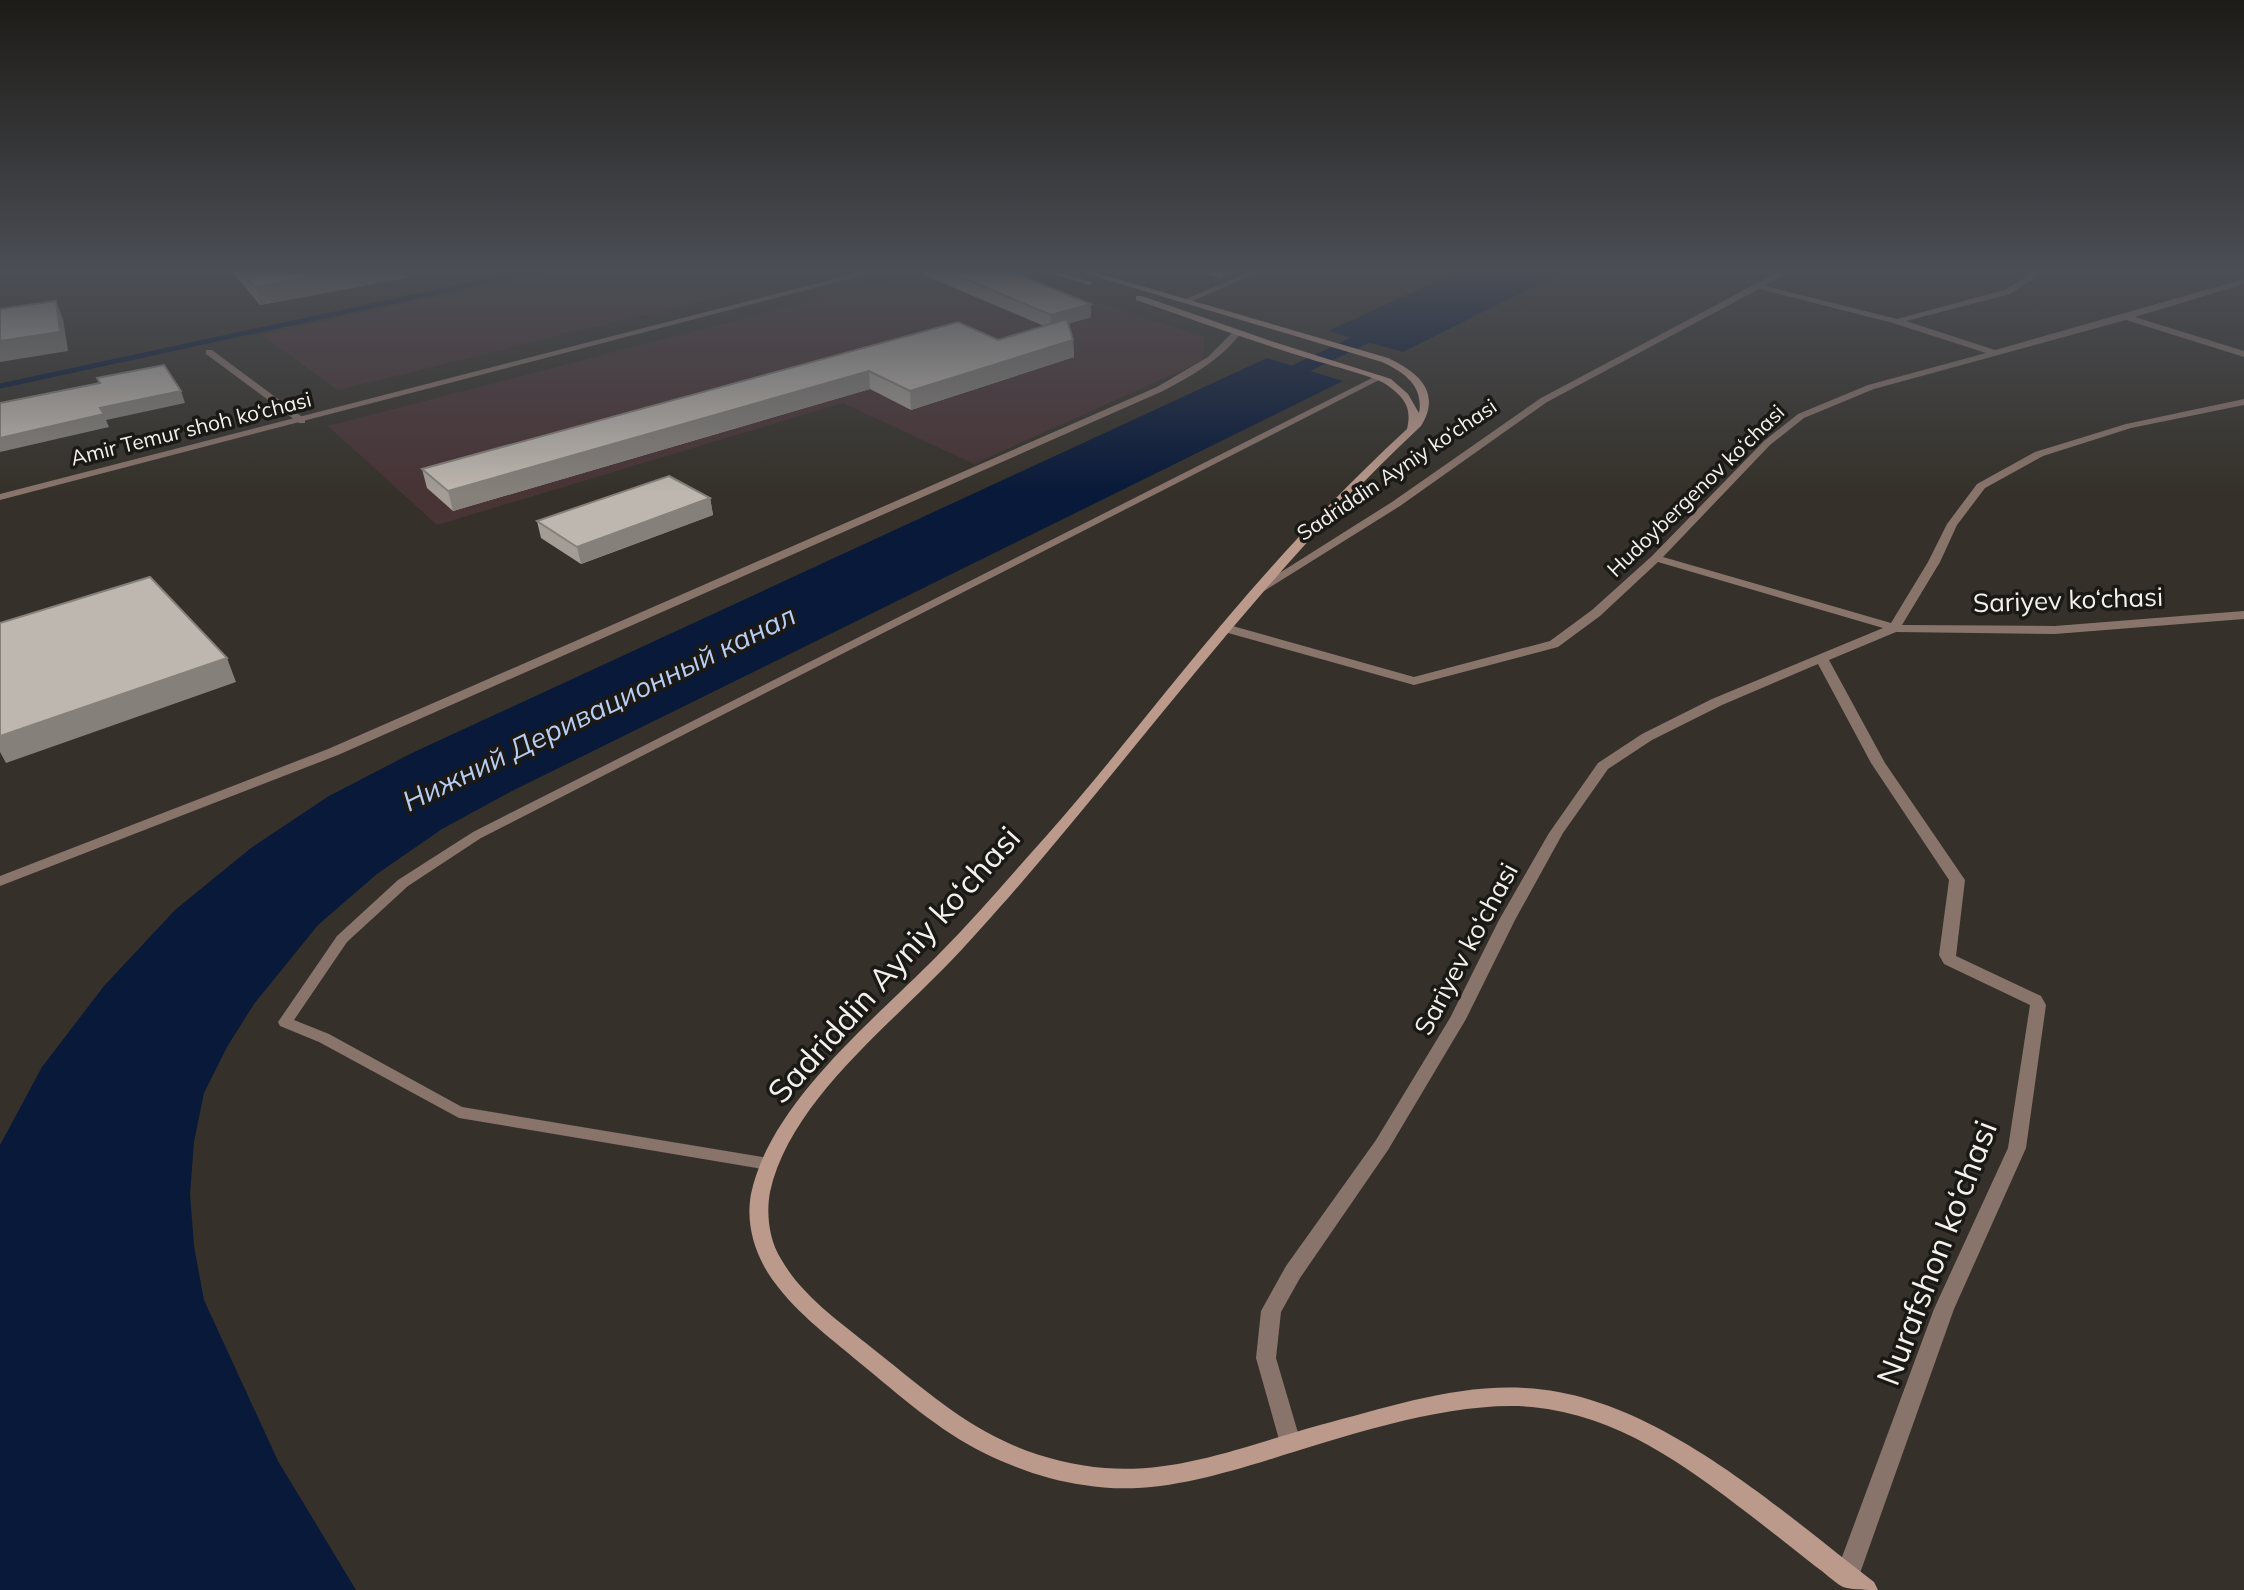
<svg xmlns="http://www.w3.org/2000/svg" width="2244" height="1590" font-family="Mulish,sans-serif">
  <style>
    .industrial { fill: #483335 }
    .water { fill: #081939 }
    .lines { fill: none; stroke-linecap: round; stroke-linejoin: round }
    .stream { stroke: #081939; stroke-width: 5 }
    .canal { fill: #081939; fill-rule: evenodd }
    .lane { fill: #89746b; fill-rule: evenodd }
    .street { fill: #89746b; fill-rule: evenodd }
    .secondary { fill: #bb998b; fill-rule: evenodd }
    .wall { fill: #a39d96 }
    .shaded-wall { fill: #85807a }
    .building { fill: #beb7af; stroke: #85807a; stroke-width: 2 }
    .labels { text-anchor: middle; stroke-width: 7; stroke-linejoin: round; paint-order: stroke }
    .far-street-label { font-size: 21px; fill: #f4f1ec; stroke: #1b1916 }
    .street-label { font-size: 26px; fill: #f4f1ec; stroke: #1b1916 }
    .water-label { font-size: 28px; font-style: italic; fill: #b7cdf3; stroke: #1b1916 }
    .near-street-label { font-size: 32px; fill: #f4f1ec; stroke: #1b1916 }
  </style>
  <rect width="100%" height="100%" fill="#35312a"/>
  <!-- industrial -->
  <g class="industrial">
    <polygon points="559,270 828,270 338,390 261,335"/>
    <polygon points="931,270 993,270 1205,337 1202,361 974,464 843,403 437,525 328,426"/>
  </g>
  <!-- water -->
  <g class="water">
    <polygon points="1461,270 1567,270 1403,352 1328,331"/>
    <polygon points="1267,358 1343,381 512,791 442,829 377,874 318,925 254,1004 227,1047 204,1093 194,1142 190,1194 194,1246 204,1300 278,1461 356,1590 0,1590 0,1145 42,1067 104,986 175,910 251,848 329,796 412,753"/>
  </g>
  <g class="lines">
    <!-- stream -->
    <polyline class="stream" points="0,386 538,270"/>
    <!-- canal -->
    <polygon class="canal" points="1397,316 1404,318 1406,322 1404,326 1271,390 1257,390 1254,386 1257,382"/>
    <!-- lane -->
    <g class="lane">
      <polygon points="1254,270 1264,270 1188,303 1181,301"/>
      <polygon points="206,350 212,350 305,419 305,423 299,423 206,354"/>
      <polygon points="1378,375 1385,377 481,838 408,886 347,942 294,1020 329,1034 462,1107 768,1158 774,1160 776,1164 774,1168 768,1170 459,1118 319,1042 280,1026 278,1022 337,936 398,880 473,832"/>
    </g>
    <!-- street -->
    <g class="street">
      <polygon points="869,270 883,270 0,500 0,494"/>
      <polygon points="1782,270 1792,270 1765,286 1897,319 2004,290 2037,270 2047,270 2010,294 1906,321 1995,350 2244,279 2244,284 2135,317 2244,351 2244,357 2126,320 1874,389 1804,418 1770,445 1663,557 1891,623 1928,562 1947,524 1977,484 2035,452 2126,424 2244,399 2244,405 2131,428 2043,456 1985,488 1957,525 1940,562 1902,625 2055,626 2244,611 2244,619 2055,634 1896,632 1829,660 1885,763 1965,880 1956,956 2041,996 2046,1005 2026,1148 1954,1309 1859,1576 1855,1584 1847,1587 1839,1584 1835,1576 1934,1309 2008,1148 2030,1005 1944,964 1939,955 1949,880 1871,763 1818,664 1722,705 1652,740 1608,769 1563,833 1515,920 1466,1019 1388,1150 1300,1278 1281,1312 1276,1358 1301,1443 1298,1450 1290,1453 1282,1450 1256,1358 1261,1311 1286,1266 1376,1140 1450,1018 1499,920 1549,833 1598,763 1642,734 1712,699 1883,628 1658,562 1600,616 1558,647 1414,685 1221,631 1219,628 1221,625 1229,625 1414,677 1550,641 1592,610 1652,556 1764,441 1798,414 1868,385 1986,353 1893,323 1759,289 1547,402 1400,506 1264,591 1260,592 1254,589 1392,502 1541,398"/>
      <path d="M1234,331L1241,333C1220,360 1193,375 1163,391L338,755L0,886V876L328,749L1157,387L1208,357Z"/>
    </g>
    <!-- secondary -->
    <g class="secondary">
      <polygon points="1041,270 1054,270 1093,283 1089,285"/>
      <path d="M1074,270H1087L1388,358C1418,372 1442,392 1421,426C1268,569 1146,739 1009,897C983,926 958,955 930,982C873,1039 788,1110 770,1192C766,1214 769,1240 781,1259C802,1296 840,1322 872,1348C914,1381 955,1418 1004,1441C1035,1456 1071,1465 1105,1468C1179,1474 1250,1444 1320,1425C1386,1408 1455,1384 1525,1388C1653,1394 1776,1507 1874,1582L1878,1590C1867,1590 1853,1590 1843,1587C1834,1582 1824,1572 1815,1566C1794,1549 1772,1532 1750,1515C1685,1465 1617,1415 1532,1407C1452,1400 1346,1436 1268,1460C1208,1478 1147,1496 1084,1485C1049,1480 1015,1468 984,1453C938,1430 899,1395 860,1363C828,1336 791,1309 768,1273C753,1249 746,1221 751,1194C770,1103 874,1020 937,956C976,917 1011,875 1048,834C1110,764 1167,688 1228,617C1284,551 1343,488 1407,429C1412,408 1405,398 1387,385C1375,376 1328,365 1310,359C1252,341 1194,320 1136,300V296H1142L1268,340L1391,379L1408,394L1419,413C1424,386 1404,372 1382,362Z"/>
    </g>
  </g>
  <!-- wall -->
  <g class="wall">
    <polygon points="231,270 403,270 405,278 260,305"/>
    <polygon points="924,270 1007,270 1091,304 1091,317 1068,324 1073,340 1074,357 911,410 870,389 453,511 427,488 422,469 998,340 1044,326 924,275"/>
    <polygon points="1190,270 1240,270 1221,278"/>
    <polygon points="710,498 713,515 581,564 541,538 537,521"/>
  </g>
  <!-- shaded-wall -->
  <g class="shaded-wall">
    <polygon points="347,270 403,270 405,278 260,305 255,287"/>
    <polygon points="1221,270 1240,270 1221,278"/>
    <polygon points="56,301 63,319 68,351 0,362 0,341"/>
    <polygon points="1091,304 1091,317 1051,329 1051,315"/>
    <polygon points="1073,340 1074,357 911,410 910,391"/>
    <polygon points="869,371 870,389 453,511 448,491"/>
    <polygon points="181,391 185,403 106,420 109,427 0,452 0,438 100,408"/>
    <polygon points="710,498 713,515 581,564 577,547"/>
    <polygon points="227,658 236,682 6,763 0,752 0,736"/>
  </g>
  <!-- building -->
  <g class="building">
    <polygon points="240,270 347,270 255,287"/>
    <polygon points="944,270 1007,270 1091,304 1051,315"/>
    <polygon points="56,301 60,332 0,341 0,309"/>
    <polygon points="1067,319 1073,340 910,391 869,371 448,491 422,469 958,322 998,340"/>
    <polygon points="164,365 181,391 100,408 104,414 0,438 0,403 100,383 97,378"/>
    <polygon points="669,476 710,498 577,547 537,521"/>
    <polygon points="150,577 227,658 0,736 0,623"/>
  </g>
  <!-- sky -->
  <linearGradient id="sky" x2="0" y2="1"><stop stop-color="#1d1b17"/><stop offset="0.55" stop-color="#4b4e55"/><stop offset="1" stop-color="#4b4e55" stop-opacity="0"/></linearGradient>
  <rect width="2244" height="493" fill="url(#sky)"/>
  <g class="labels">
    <!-- far-street labels -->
    <g class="far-street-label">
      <text transform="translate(191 429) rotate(-14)" y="7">Amir Temur shoh ko‘chasi</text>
      <text transform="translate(1397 470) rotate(-34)" y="7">Sadriddin Ayniy ko‘chasi</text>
      <text transform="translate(1696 491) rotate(-44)" y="7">Hudoybergenov ko‘chasi</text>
    </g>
    <!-- street labels -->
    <g class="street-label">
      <text transform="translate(2068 600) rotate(-2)" y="9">Sariyev ko‘chasi</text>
      <text transform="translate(1466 949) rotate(-62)" y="9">Sariyev ko‘chasi</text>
    </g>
    <!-- water labels -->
    <g class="water-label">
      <text transform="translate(599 708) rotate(-26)" y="10">Нижний Деривационный канал</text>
    </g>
    <!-- near-street labels -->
    <g class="near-street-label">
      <text transform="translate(894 965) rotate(-48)" y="11">Sadriddin Ayniy ko‘chasi</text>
      <text transform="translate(1937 1253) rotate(-69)" y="11">Nurafshon ko‘chasi</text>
    </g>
  </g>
</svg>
